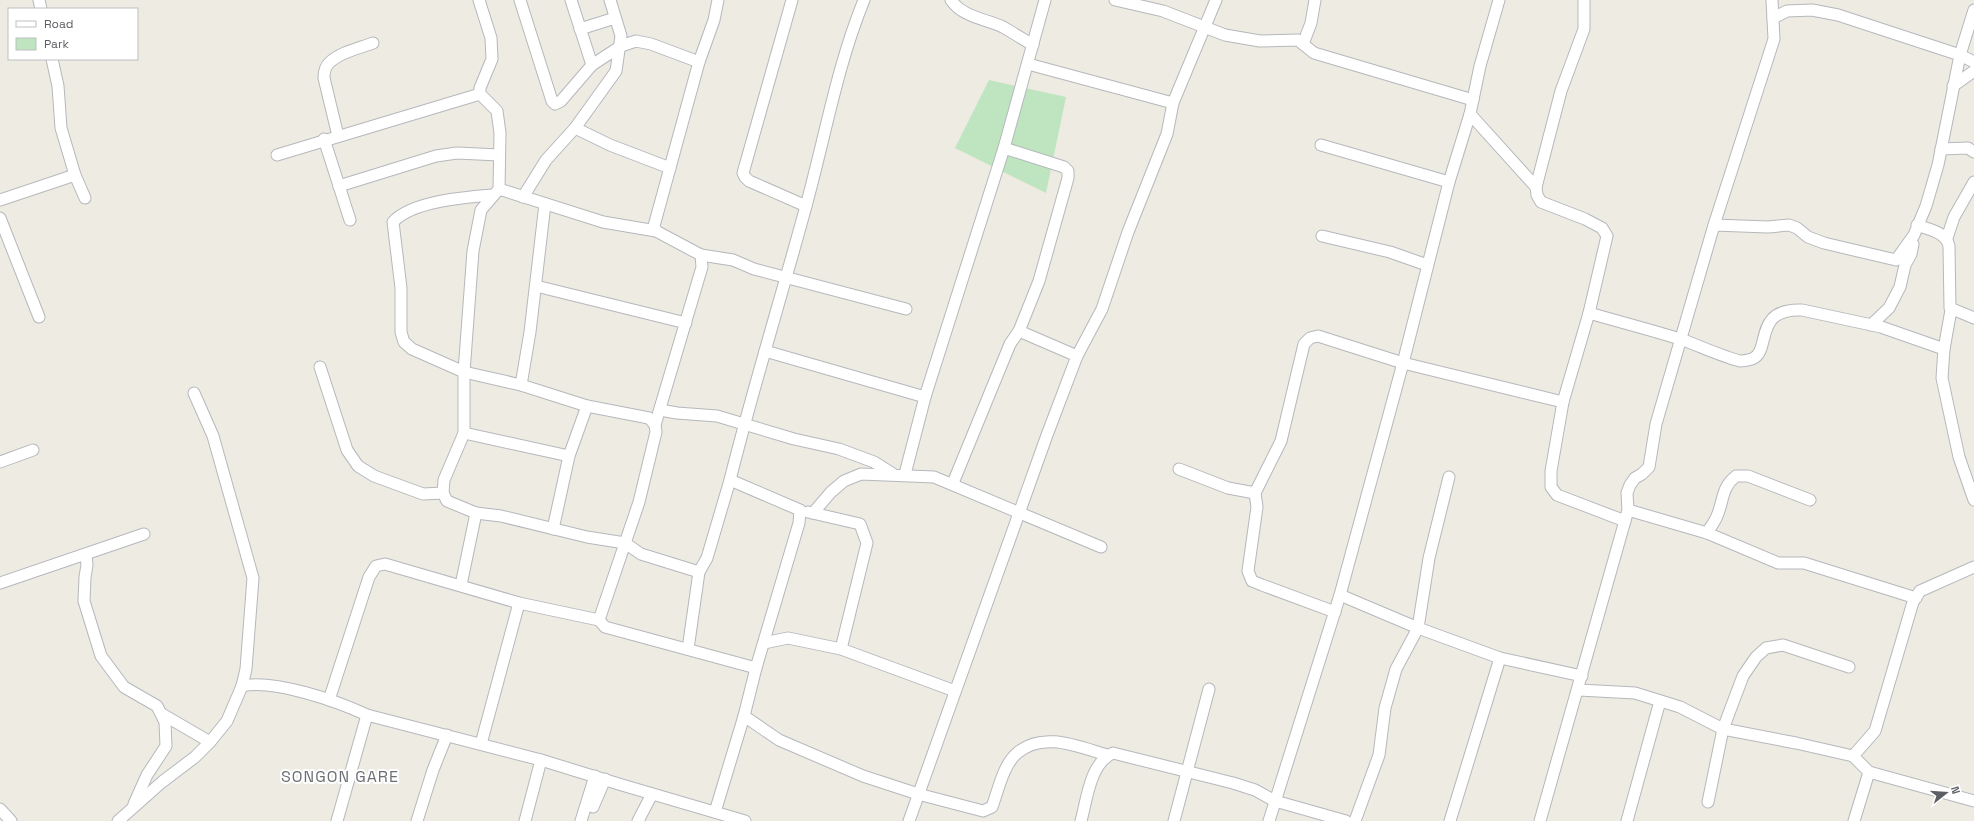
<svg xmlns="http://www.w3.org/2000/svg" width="1974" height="821" font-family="'Space Grotesk',sans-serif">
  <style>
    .green { fill: #bfe4c0 }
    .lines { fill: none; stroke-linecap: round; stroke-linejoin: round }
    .minor-casing { stroke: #b5b8bc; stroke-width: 13 }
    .minor { stroke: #fff; stroke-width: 11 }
    .labels { text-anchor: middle; stroke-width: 4; stroke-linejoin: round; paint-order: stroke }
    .quarter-label { font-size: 16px; letter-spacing: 1px; fill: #6c7075; stroke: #fff }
  </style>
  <rect width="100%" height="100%" fill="#edebe2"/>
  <!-- green -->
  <polygon class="green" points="989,80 1066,97 1046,193 955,148"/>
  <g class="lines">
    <!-- minor casing -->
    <g class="minor-casing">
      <g id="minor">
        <polyline points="39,0 41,9"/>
        <polyline points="479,0 491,38 492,59 480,88 480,94 497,111 500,133 499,189 481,210 473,251 464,372 464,433 444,480 443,493 447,501 476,513 501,516 587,537 625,543 641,554 699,572"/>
        <polyline points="520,0 552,101 555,104 561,101 592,65 621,46 636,41 651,44 699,62"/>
        <polyline points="571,0 592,65"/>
        <polyline points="792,0 743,173 745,177 749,181 806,206"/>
        <path d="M951,0C962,17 986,19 1003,27C1013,33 1023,39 1033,45"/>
        <polyline points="1115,0 1163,11 1225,35 1260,41 1298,40 1314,53 1473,100"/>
        <path d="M1584,0V29L1561,91L1536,187L1537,195L1541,202L1585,219L1602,228L1607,236L1589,313C1620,322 1652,330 1683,340C1702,347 1721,356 1740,361C1743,361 1748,360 1752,359C1772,351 1752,308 1802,310L1881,327L1944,349"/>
        <polyline points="1773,18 1787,11 1812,10 1838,15 1960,55 1974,62"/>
        <polyline points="580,29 615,18"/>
        <polyline points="1303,44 1311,23 1315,0"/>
        <polyline points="52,59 58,86 61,128 75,175 85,198"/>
        <polyline points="1028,64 1173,103"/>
        <polyline points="1953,86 1974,71"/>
        <polyline points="1470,114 1536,187"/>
        <polyline points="575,128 610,145 670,168"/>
        <path d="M338,136L324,78C324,72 325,67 329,63C340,52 360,48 373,43"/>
        <polyline points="324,139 350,220"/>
        <polyline points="1321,145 1449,182"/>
        <polyline points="1941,149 1968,148 1974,152"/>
        <polyline points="277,155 480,94"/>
        <polyline points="339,186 436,156 457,153 499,155"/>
        <polyline points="499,189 603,222 656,231"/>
        <path d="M493,195C466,197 412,201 393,222L401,288V332L404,342L412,349L464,372L521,385L587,406L649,418L655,425L656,432L639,502L599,620L605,627L756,668L744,716L715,812"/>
        <polyline points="523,197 546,160 575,128 616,71 621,36 610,0"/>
        <polyline points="0,200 75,175"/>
        <polyline points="0,218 39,317"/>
        <polyline points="1714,225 1768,227 1789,225 1797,228 1808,237 1824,243 1896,260 1914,235 1926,206 1938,165 1960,55 1974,10"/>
        <path d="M1917,225C1930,230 1946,232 1949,246L1950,308L1974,318"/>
        <polyline points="1322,236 1390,252 1427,265"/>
        <polyline points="1947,238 1954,217 1974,182"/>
        <polyline points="701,255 733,260 754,269 906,309"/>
        <polyline points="536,286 686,323"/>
        <polyline points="1951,310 1944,349 1942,378 1959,457 1974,500"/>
        <polyline points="1589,313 1563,402 1551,471 1551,487 1557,495 1625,521"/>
        <polyline points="1871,325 1889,308 1900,287 1905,265 1911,254 1913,244"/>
        <polyline points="1019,331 1077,356"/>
        <polyline points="765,351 925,397"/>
        <polyline points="320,367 347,450 358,466 374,476 423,494 443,493"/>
        <polyline points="521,385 530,332 545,204"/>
        <polyline points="660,410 677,413 717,416 794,439 839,449 874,462 893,474"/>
        <polyline points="655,425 702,267 701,255 656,231 654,226 699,62 714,20 718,0"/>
        <polyline points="464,433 569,456"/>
        <polyline points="0,462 33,450"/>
        <polyline points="1179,469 1228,488 1255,493"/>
        <polyline points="905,474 925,397 1004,148 1045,0"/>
        <polyline points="953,483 1010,344 1019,331 1039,281 1068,178 1068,171 1064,167 1004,148"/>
        <polyline points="1628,510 1707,533 1778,563 1804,563 1916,598"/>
        <polyline points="808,512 860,524 867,543 841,649"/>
        <polyline points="813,513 831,492 844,481 861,474 934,477 1101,547"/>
        <polyline points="553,529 569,456 587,406"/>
        <path d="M1707,533C1710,527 1715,522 1717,516C1724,500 1721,488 1736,476H1748L1810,500"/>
        <polyline points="86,555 87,565 85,577 84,601 101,656 124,687 157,706 165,722 166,746 147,775 134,804"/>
        <polyline points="0,583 144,534"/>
        <polyline points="461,585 476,513"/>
        <polyline points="1340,595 1418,628 1500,658 1450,821"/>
        <polyline points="1335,612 1262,585 1252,581 1248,571 1257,507 1255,493 1281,441 1304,344 1310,338 1318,336 1403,363 1563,402"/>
        <polyline points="764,643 788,638 841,649 955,691"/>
        <polyline points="688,649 699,572 707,558 730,480"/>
        <polyline points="1500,658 1582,676"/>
        <path d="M756,668L799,523L800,510L730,480C753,388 781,298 806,206C825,137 837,66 864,0"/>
        <path d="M242,686C274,679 337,701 367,715L541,760L622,785L745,821"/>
        <polyline points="1579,690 1635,693 1680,707 1723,729 1796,743 1853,756 1869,772 1854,821"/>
        <polyline points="329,700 369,577 376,566 385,564 519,603"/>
        <polyline points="162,714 210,742"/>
        <path d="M744,716L779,740L863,776L918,794L983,811L992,807C998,791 1003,766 1016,754C1042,730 1079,747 1107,755"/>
        <polyline points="481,744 519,603 599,620"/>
        <polyline points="1853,756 1875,731 1913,602 1920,591 1974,567"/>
        <polyline points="1869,772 1974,801"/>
        <polyline points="1708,802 1723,729 1743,676 1756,657 1766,648 1783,645 1849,667"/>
        <polyline points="593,807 605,779"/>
        <polyline points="0,809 11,821"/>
        <polyline points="118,821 162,782 195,757 210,742 227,721 242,686 246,669 253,578 213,436 194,393"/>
        <polyline points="337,821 367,715"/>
        <polyline points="417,821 433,770 447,735"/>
        <polyline points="525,821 541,760"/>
        <polyline points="581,821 595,776"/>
        <polyline points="638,821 652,794"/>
        <polyline points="909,821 1047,435 1077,356 1102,309 1128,232 1167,134 1173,103 1216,0"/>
        <path d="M1081,821C1087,799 1090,763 1113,753L1233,783L1255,790L1275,801L1346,821"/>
        <polyline points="1174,821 1209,689"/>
        <polyline points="1269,821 1340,595 1403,363 1449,182 1470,114 1480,66 1499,0"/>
        <polyline points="1355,821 1379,755 1385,708 1396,669 1418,628 1429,558 1449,477"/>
        <polyline points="1540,821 1628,510 1627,493 1630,485 1635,478 1642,474 1649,467 1656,424 1714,225 1774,39 1772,0"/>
        <polyline points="1627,821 1660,701"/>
      </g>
    </g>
    <!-- minor -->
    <use href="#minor" class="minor"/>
  </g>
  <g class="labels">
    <!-- quarter labels -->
    <g class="quarter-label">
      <text x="340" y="782">SONGON GARE</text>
    </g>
  </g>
  <!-- legend -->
  <rect x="8" y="8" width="130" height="52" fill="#ffffff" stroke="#bdbfc1"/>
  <rect x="16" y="21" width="20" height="6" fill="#ffffff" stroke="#bdbfc1"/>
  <text x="44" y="28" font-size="12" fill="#5b5e63">Road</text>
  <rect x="16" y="38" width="20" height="12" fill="#bfe4c0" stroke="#bdbfc1"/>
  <text x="44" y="48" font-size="12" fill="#5b5e63">Park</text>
  <!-- north arrow -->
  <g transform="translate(1946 793) rotate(73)" stroke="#ffffff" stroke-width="3" paint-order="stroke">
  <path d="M0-3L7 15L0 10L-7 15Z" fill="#5b5e63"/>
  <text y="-6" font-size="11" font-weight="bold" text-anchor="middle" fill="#5b5e63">N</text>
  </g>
</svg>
